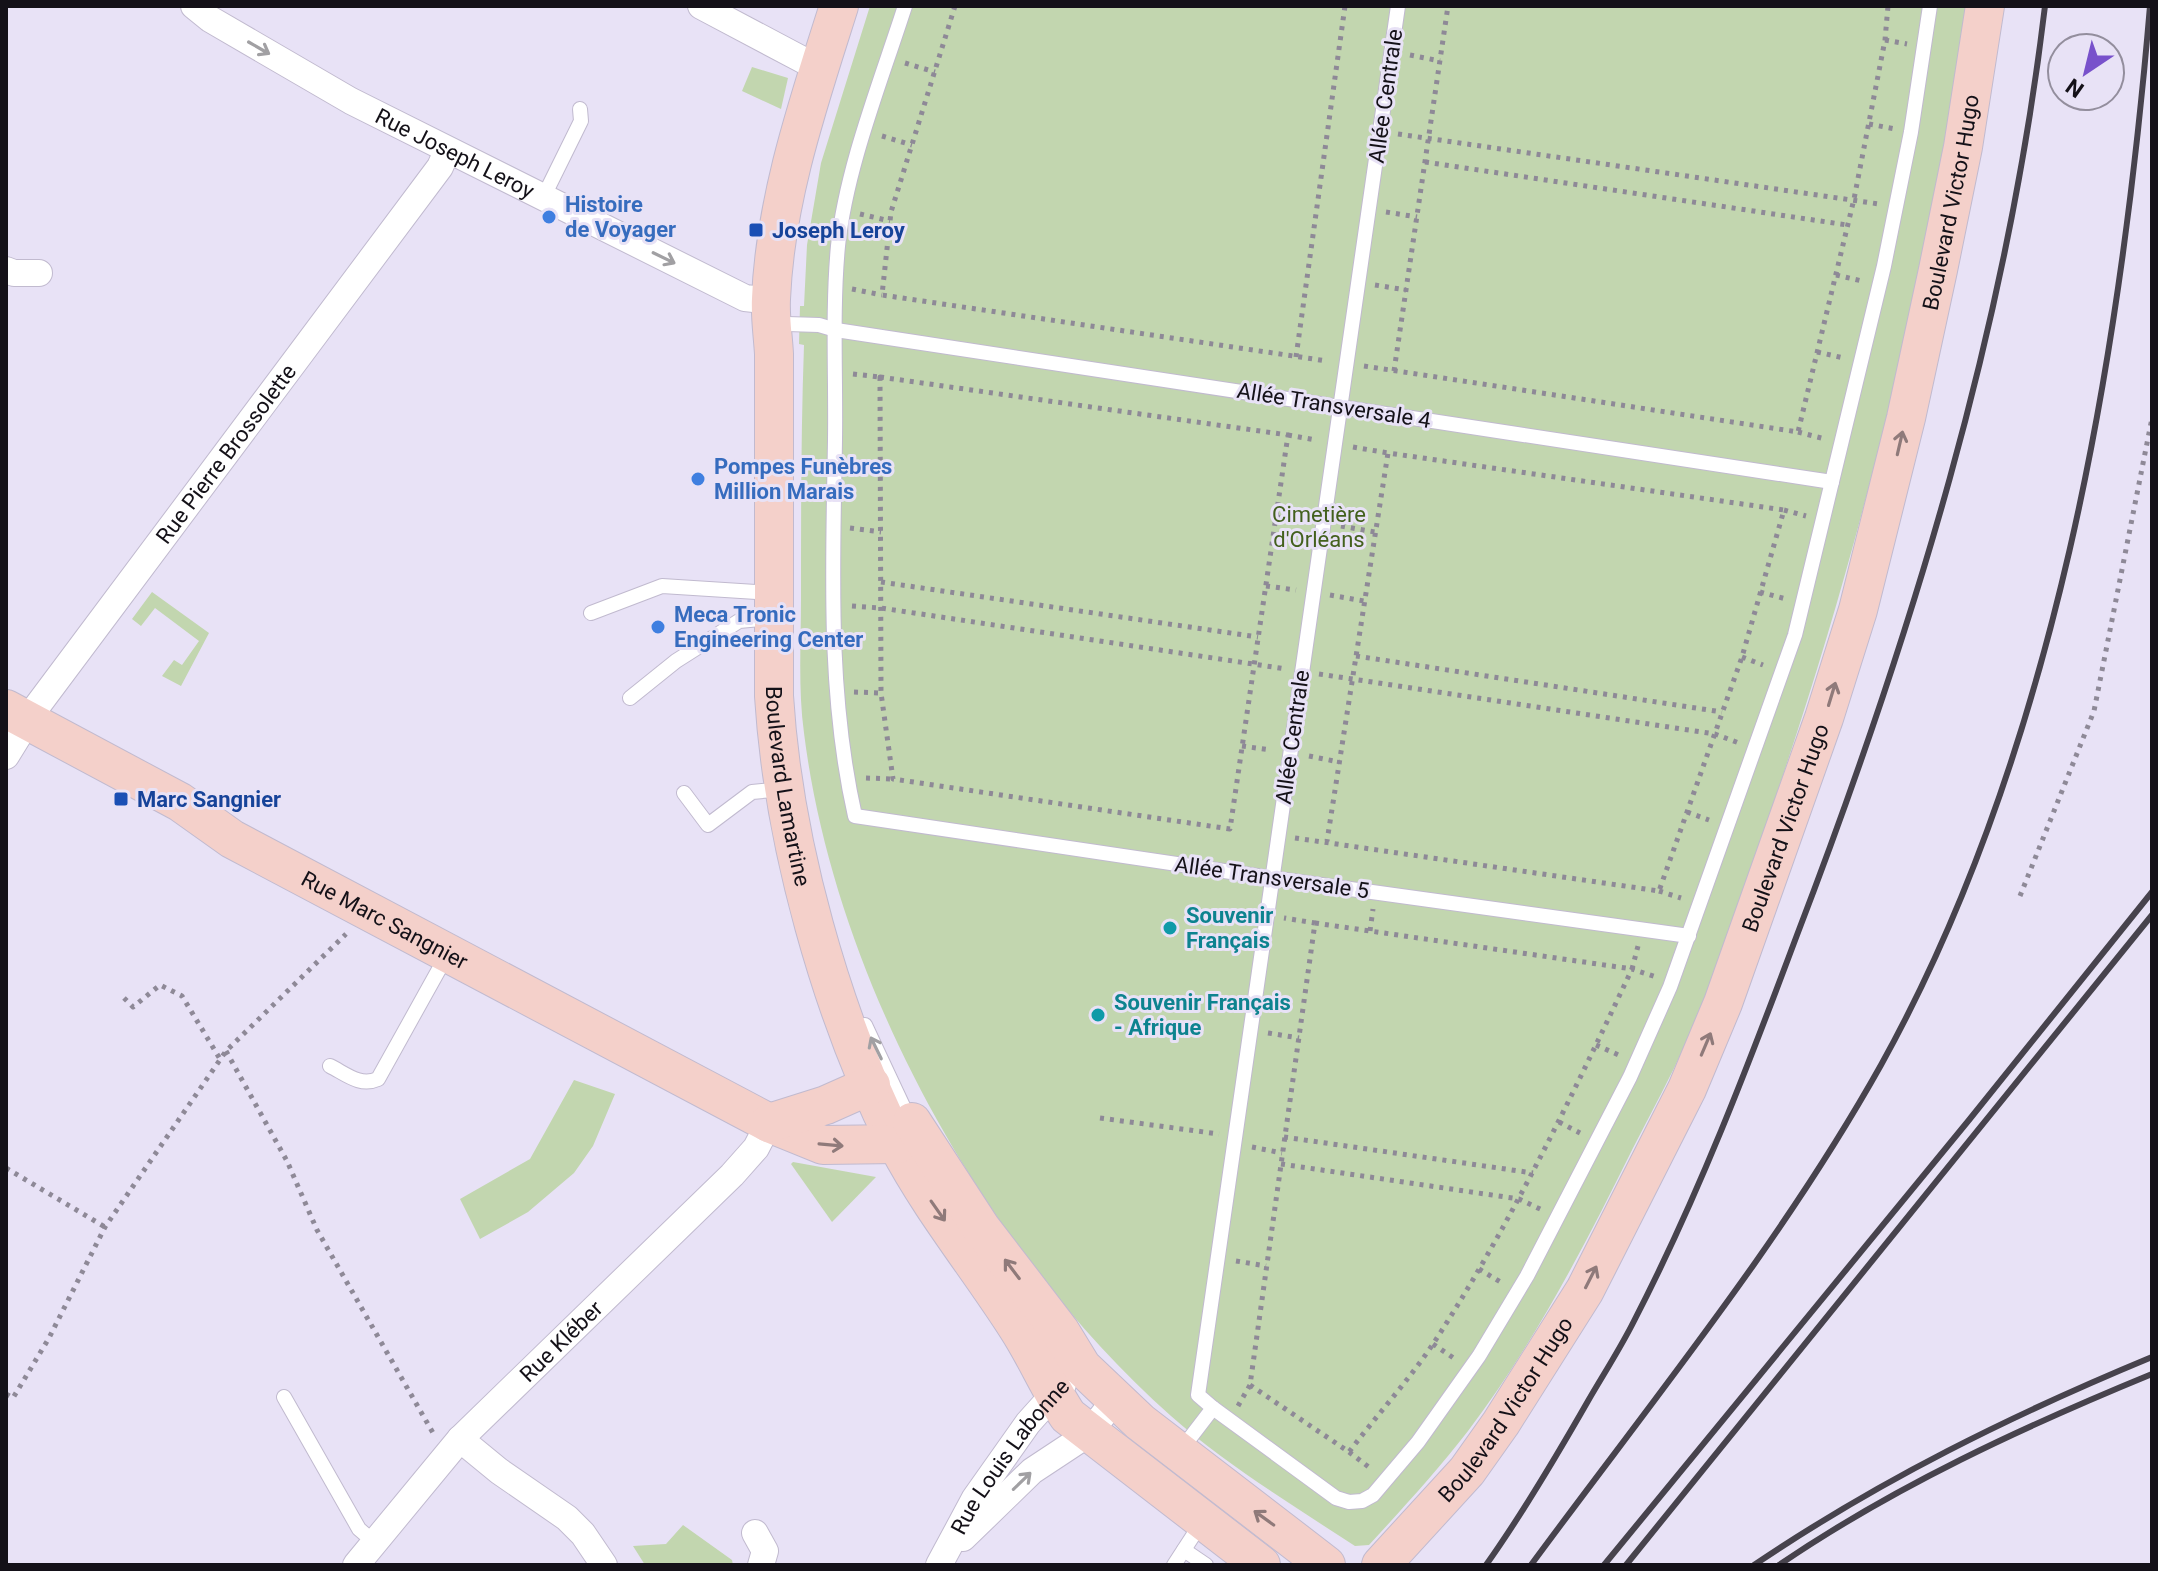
<svg xmlns="http://www.w3.org/2000/svg" width="2158" height="1571" font-family="Roboto,sans-serif">
  <style>
    .green { fill: #c2d6af }
    .lines { fill: none; stroke-linecap: round; stroke-linejoin: round }
    .lane-casing { stroke: #c1bacf; stroke-width: 16 }
    .street-casing { stroke: #c1bacf; stroke-width: 28 }
    .secondary-casing { stroke: #c1bacf; stroke-width: 40 }
    .path { stroke: #8e8997; stroke-width: 5; stroke-dasharray: 4 6; stroke-linecap: butt }
    .lane { stroke: #fff; stroke-width: 14 }
    .street { stroke: #fff; stroke-width: 26 }
    .secondary { stroke: #f4d0ca; stroke-width: 38 }
    .rail { stroke: #47434d; stroke-width: 6 }
    .oneway { stroke: #a1a0a3 }
    .oneway2 { stroke: #8f7a7a }
    .shop-dot { fill: #3f7fe0; stroke: #e8e2f6; stroke-width: 3 }
    .transit-dot { fill: #1a4fb4; stroke: #e8e2f6; stroke-width: 3 }
    .culture-dot { fill: #0f9aa8; stroke: #e8e2f6; stroke-width: 3 }
    .labels { text-anchor: middle; stroke-width: 6; stroke-linejoin: round; paint-order: stroke }
    .street-label { font-size: 22px; fill: #141118; stroke: #e8e2f6 }
    .shop-label { font-size: 22px; font-weight: bold; fill: #366cbe; stroke: #e8e2f6; text-anchor: start }
    .transit-label { font-size: 22px; font-weight: bold; fill: #164399; stroke: #e8e2f6; text-anchor: start }
    .park-label { font-size: 22px; fill: #43601d; stroke: #e8e2f6 }
    .culture-label { font-size: 22px; font-weight: bold; fill: #0d838f; stroke: #e8e2f6; text-anchor: start }
  </style>
  <rect width="100%" height="100%" fill="#e8e2f6"/>
  <!-- green -->
  <g class="green">
    <path d="M870,6H1966C1928,272 1864,536 1778,790C1749,874 1721,961 1686,1043C1670,1078 1651,1113 1633,1148C1585,1245 1534,1344 1468,1431C1437,1471 1403,1508 1369,1545L1355,1546C1292,1505 1227,1465 1171,1416C984,1250 835,981 804,733C798,689 801,643 801,599C801,514 801,430 804,345L799,344L800,306H804L807,245L821,163Z"/>
    <polygon points="752,67 788,78 781,109 742,91"/>
    <polygon points="152,592 209,633 181,686 162,676 174,660 182,665 199,641 155,608 141,626 132,619"/>
    <polygon points="574,1080 615,1094 593,1146 574,1173 528,1212 480,1239 460,1199 530,1159"/>
    <polygon points="793,1162 876,1177 832,1222 791,1164"/>
    <polygon points="683,1525 732,1560 733,1565 645,1565 633,1546 666,1544"/>
  </g>
  <g class="lines">
    <!-- lane casing -->
    <g class="lane-casing">
      <g id="lane">
        <path d="M905,6C881,81 846,168 838,246C832,310 836,376 835,440C833,566 827,692 855,816L1271,878L1689,936"/>
        <polyline points="543,198 581,121 580,109"/>
        <polyline points="787,324 819,325 836,330 1832,482"/>
        <polyline points="591,613 662,586 772,593"/>
        <polyline points="630,698 676,661 739,621 772,618"/>
        <polyline points="684,793 708,825 752,792 784,789"/>
        <polyline points="865,1025 909,1119"/>
        <path d="M330,1066C346,1074 360,1087 378,1079L447,955"/>
        <polyline points="284,1397 359,1529 374,1542"/>
        <polyline points="1213,1408 1336,1498 1349,1502 1362,1501 1373,1495 1418,1442 1479,1356 1527,1276 1630,1077 1670,987 1795,635 1884,266 1911,132 1930,6"/>
        <polyline points="1180,1451 1213,1408 1198,1395 1398,6"/>
        <polyline points="1184,1550 1206,1565"/>
        <polyline points="1174,1565 1202,1522"/>
      </g>
    </g>
    <!-- street casing -->
    <g class="street-casing">
      <g id="street">
        <path id="s1" d="M194,6L210,19L351,101L745,298L771,301"/>
        <polyline points="701,6 820,69"/>
        <polyline points="6,270 14,273 39,273"/>
        <path id="s2" d="M6,756L35,709L440,167L447,151"/>
        <polyline points="460,1439 499,1471 567,1518 583,1534 604,1565"/>
        <polyline points="755,1533 765,1551 761,1565"/>
        <polyline points="963,1538 1032,1471 1088,1434 1115,1400"/>
        <path id="s3" d="M356,1565L460,1439L732,1175L756,1148L769,1123"/>
        <path id="s4" d="M939,1565L975,1498L1028,1423L1063,1384"/>
      </g>
    </g>
    <!-- secondary casing -->
    <g class="secondary-casing">
      <g id="secondary">
        <path id="s5" d="M839,6C809,101 775,199 771,299C770,317 773,336 774,354V696C783,841 831,1014 897,1144C931,1209 978,1266 1017,1327C1036,1356 1049,1388 1068,1416L1261,1565"/>
        <path id="s6" d="M6,709L180,802L232,839L769,1123L823,1145L898,1144"/>
        <polyline points="912,1122 981,1228 1060,1331 1082,1367 1140,1422 1326,1565"/>
        <polyline points="769,1123 826,1105 871,1085"/>
        <path id="s7" d="M1381,1565L1467,1471L1501,1423L1585,1290L1687,1089L1723,1003L1824,718L1858,610L1906,418L1938,270L1963,147L1985,6"/>
      </g>
    </g>
    <!-- path -->
    <g class="path">
      <polyline points="955,6 891,212 882,295 1327,361"/>
      <polyline points="1885,40 1907,44"/>
      <polyline points="1410,55 1440,61"/>
      <polyline points="905,63 935,72"/>
      <polyline points="1869,124 1895,129"/>
      <polyline points="1398,134 1879,204"/>
      <polyline points="882,136 912,145"/>
      <polyline points="1425,162 1847,225"/>
      <polyline points="1386,212 1417,217"/>
      <polyline points="860,214 890,221"/>
      <polyline points="1836,275 1862,281"/>
      <polyline points="1375,285 1406,290"/>
      <polyline points="852,289 882,295"/>
      <polyline points="1817,352 1844,358"/>
      <polyline points="1296,357 1345,6"/>
      <polyline points="1364,366 1798,432 1854,199 1885,40 1888,6"/>
      <polyline points="1394,371 1448,6"/>
      <polyline points="853,374 880,377"/>
      <polygon points="880,377 1288,435 1230,829 893,779 881,693"/>
      <polyline points="1798,432 1825,439"/>
      <polyline points="1288,435 1316,440"/>
      <polyline points="1353,447 1388,453"/>
      <polyline points="854,462 881,463"/>
      <polyline points="1784,510 1806,516"/>
      <polyline points="1276,517 1307,521"/>
      <polyline points="1341,526 1375,532"/>
      <polyline points="850,528 881,532"/>
      <polyline points="881,582 1258,637"/>
      <polyline points="1266,586 1296,590"/>
      <polyline points="1760,592 1786,599"/>
      <polyline points="1330,595 1364,601"/>
      <polyline points="852,606 881,608 1286,669"/>
      <polyline points="1356,656 1722,712"/>
      <polyline points="1742,657 1763,665"/>
      <polyline points="1319,674 1715,734 1739,743"/>
      <polyline points="854,692 881,693"/>
      <polyline points="1242,746 1271,750"/>
      <polyline points="1309,756 1339,762"/>
      <polyline points="866,778 893,779"/>
      <polyline points="1687,812 1709,820"/>
      <polyline points="1295,838 1659,891 1742,657 1784,510 1388,453 1327,841"/>
      <polyline points="1659,891 1681,898"/>
      <polyline points="2020,896 2094,711 2152,418"/>
      <polyline points="1315,923 1632,969 1638,946"/>
      <polyline points="1370,931 1373,909"/>
      <polyline points="124,998 133,1007 160,985 182,996 220,1059"/>
      <polyline points="1268,1033 1299,1038"/>
      <polyline points="1596,1045 1621,1056"/>
      <polyline points="226,1051 287,1161 317,1230 433,1433"/>
      <polyline points="1100,1118 1219,1134"/>
      <polyline points="1559,1122 1580,1133"/>
      <polyline points="1284,1137 1533,1173"/>
      <polyline points="1252,1147 1282,1153"/>
      <polyline points="1281,1164 1519,1199 1542,1210"/>
      <polyline points="6,1168 105,1227"/>
      <polyline points="1236,1261 1266,1266"/>
      <polyline points="1479,1269 1502,1283"/>
      <polyline points="1433,1344 1455,1359"/>
      <path d="M1250,1385L1349,1452C1377,1415 1410,1379 1435,1341C1512,1222 1572,1096 1632,969L1656,977"/>
      <polyline points="6,1394 13,1398 49,1338 105,1227 226,1051 346,934"/>
      <polyline points="1238,1406 1250,1385 1315,923 1284,918"/>
      <polyline points="1349,1452 1370,1468"/>
    </g>
    <!-- lane -->
    <use href="#lane" class="lane"/>
    <!-- street -->
    <use href="#street" class="street"/>
    <!-- secondary -->
    <use href="#secondary" class="secondary"/>
    <!-- rail -->
    <g class="rail">
      <path d="M1486,1565C1523,1513 1556,1457 1588,1401C1603,1375 1620,1349 1634,1321C1698,1197 1748,1066 1797,935C1912,635 2007,326 2045,6"/>
      <path d="M1531,1565C1651,1402 1782,1242 1881,1065C2055,751 2120,360 2150,6"/>
      <polyline points="1604,1565 1969,1120 2152,892"/>
      <polyline points="1626,1565 2152,915"/>
      <path d="M1754,1565C1880,1480 2012,1415 2152,1357"/>
      <path d="M1779,1565C1895,1486 2023,1427 2152,1374"/>
    </g>
  </g>
  <!-- one-way arrows -->
  <defs><path id="oneway-shaft" d="M-6 0H5M1.5-3L5.5 0L1.5 3" fill="none" stroke-width="1.6" stroke-linecap="round" stroke-linejoin="round" transform="scale(2)"/></defs>
  <g class="oneway">
    <use href="#oneway-shaft" transform="translate(259 48) rotate(30)"/>
    <use href="#oneway-shaft" transform="translate(664 258) rotate(26)"/>
    <use href="#oneway-shaft" transform="translate(876 1048) rotate(-116)"/>
    <use href="#oneway-shaft" transform="translate(1022 1481) rotate(-44)"/>
  </g>
  <g class="oneway2">
    <use href="#oneway-shaft" transform="translate(1900 443) rotate(-77)"/>
    <use href="#oneway-shaft" transform="translate(1832 694) rotate(-73)"/>
    <use href="#oneway-shaft" transform="translate(1706 1044) rotate(-67)"/>
    <use href="#oneway-shaft" transform="translate(831 1145) rotate(5)"/>
    <use href="#oneway-shaft" transform="translate(938 1211) rotate(55)"/>
    <use href="#oneway-shaft" transform="translate(1012 1269) rotate(-127)"/>
    <use href="#oneway-shaft" transform="translate(1591 1277) rotate(-63)"/>
    <use href="#oneway-shaft" transform="translate(1264 1518) rotate(-144)"/>
  </g>
  <!-- markers -->
  <g class="shop-dot">
    <circle cx="549" cy="217" r="8"/>
    <circle cx="698" cy="479" r="8"/>
    <circle cx="658" cy="627" r="8"/>
  </g>
  <g class="transit-dot">
    <rect x="748" y="222" width="16" height="16" rx="4"/>
    <rect x="113" y="791" width="16" height="16" rx="4"/>
  </g>
  <g class="culture-dot">
    <circle cx="1170" cy="928" r="8"/>
    <circle cx="1098" cy="1015" r="8"/>
  </g>
  <g class="labels">
    <!-- street labels -->
    <g class="street-label">
      <text transform="translate(1385 96) rotate(-82)" y="8">Allée Centrale</text>
      <text dy="8" stroke="none"><textPath href="#s1" startOffset="300">Rue Joseph Leroy</textPath></text>
      <text dy="8" stroke="none"><textPath href="#s7" startOffset="1496">Boulevard Victor Hugo</textPath></text>
      <text transform="translate(1334 405) rotate(9)" y="8">Allée Transversale 4</text>
      <text dy="8" stroke="none"><textPath href="#s2" startOffset="374">Rue Pierre Brossolette</textPath></text>
      <text transform="translate(1292 737) rotate(-82)" y="8">Allée Centrale</text>
      <text dy="8" stroke="none"><textPath href="#s5" startOffset="790">Boulevard Lamartine</textPath></text>
      <text dy="8" stroke="none"><textPath href="#s7" startOffset="848">Boulevard Victor Hugo</textPath></text>
      <text transform="translate(1272 877) rotate(8)" y="8">Allée Transversale 5</text>
      <text dy="8" stroke="none"><textPath href="#s6" startOffset="434">Rue Marc Sangnier</textPath></text>
      <text dy="8" stroke="none"><textPath href="#s3" startOffset="304">Rue Kléber</textPath></text>
      <text dy="8" stroke="none"><textPath href="#s7" startOffset="200">Boulevard Victor Hugo</textPath></text>
      <text dy="8" stroke="none"><textPath href="#s4" startOffset="130">Rue Louis Labonne</textPath></text>
    </g>
    <!-- shop labels -->
    <g class="shop-label">
      <text x="565" y="212">Histoire<tspan x="565" dy="25">de Voyager</tspan></text>
      <text x="714" y="474">Pompes Funèbres<tspan x="714" dy="25">Million Marais</tspan></text>
      <text x="674" y="622">Meca Tronic<tspan x="674" dy="25">Engineering Center</tspan></text>
    </g>
    <!-- transit labels -->
    <g class="transit-label">
      <text x="772" y="238">Joseph Leroy</text>
      <text x="137" y="807">Marc Sangnier</text>
    </g>
    <!-- park labels -->
    <g class="park-label">
      <text x="1319" y="522">Cimetière<tspan x="1319" dy="25">d'Orléans</tspan></text>
    </g>
    <!-- culture labels -->
    <g class="culture-label">
      <text x="1186" y="923">Souvenir<tspan x="1186" dy="25">Français</tspan></text>
      <text x="1114" y="1010">Souvenir Français<tspan x="1114" dy="25">- Afrique</tspan></text>
    </g>
  </g>
  <!-- border -->
  <rect width="2158" height="1571" fill="none" stroke="#141118" stroke-width="16"/>
  <!-- north arrow -->
  <g transform="translate(2086 72) rotate(215)"><circle r="38" fill="#e8e2f6" stroke="#938e9d" stroke-width="2"/>
  <path d="M0-6L14 30L0 20L-14 30Z" fill="#7851cb"/>
  <text y="-12" font-size="22" font-weight="bold" text-anchor="middle" fill="#141118">N</text>
  </g>
</svg>
